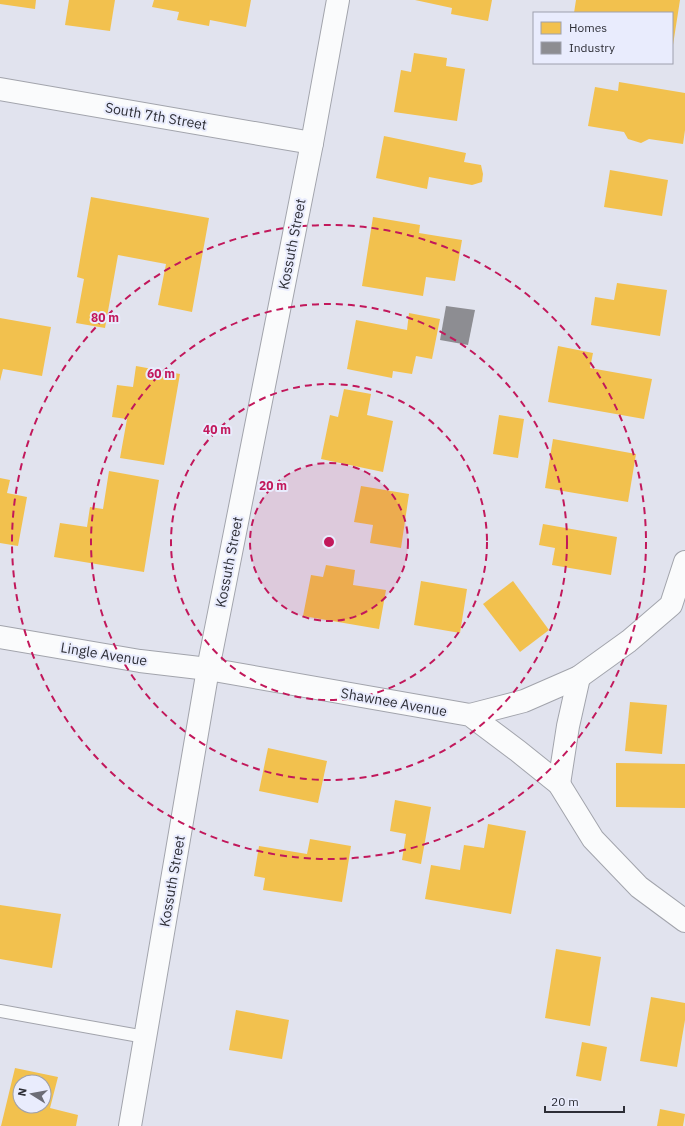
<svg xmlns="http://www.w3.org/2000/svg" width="685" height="1126" font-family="'IBM Plex Sans',sans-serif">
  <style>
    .homes { fill: #f2c14e; fill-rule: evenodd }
    .industry { fill: #8d8d92 }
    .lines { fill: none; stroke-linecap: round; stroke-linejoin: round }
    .lane-casing { stroke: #a2a4ac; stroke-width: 14 }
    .street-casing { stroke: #a2a4ac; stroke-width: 24 }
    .secondary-casing { stroke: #a2a4ac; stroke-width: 24 }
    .lane { stroke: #fafbfc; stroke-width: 12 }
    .street { stroke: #fafbfc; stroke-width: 22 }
    .secondary { stroke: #fafbfc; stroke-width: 22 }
    .ring { fill: none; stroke: #c2185b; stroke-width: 2; stroke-dasharray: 7 5 }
    .labels { text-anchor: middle; stroke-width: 4; stroke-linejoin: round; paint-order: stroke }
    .street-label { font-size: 14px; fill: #2d2e36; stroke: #e9ecfd }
    .centre { fill: #c2185b; stroke: #e9ecfd; stroke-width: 2 }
    .ring-label { font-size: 12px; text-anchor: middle; font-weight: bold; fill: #c2185b; stroke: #e9ecfd; stroke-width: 4; stroke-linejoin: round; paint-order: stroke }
  </style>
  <rect width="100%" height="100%" fill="#e1e3ee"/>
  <!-- homes -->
  <g class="homes">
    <polygon points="0,0 36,0 35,9 0,4"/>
    <polygon points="69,0 115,0 110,31 65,25"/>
    <polygon points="154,0 251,0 246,27 210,20 209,26 177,20 179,12 152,7"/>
    <polygon points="415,0 492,0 488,21 451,14 452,8"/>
    <polygon points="576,0 680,0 673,45 672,13 574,13"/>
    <polygon points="414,53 447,58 446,66 465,69 457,121 394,112 401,70 411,72"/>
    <polygon points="619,82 685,93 685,130 683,144 649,139 641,143 628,139 624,132 588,126 595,87 618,91"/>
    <polygon points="384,136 466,153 464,162 481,165 483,174 482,182 472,185 429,177 427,189 376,178"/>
    <polygon points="610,170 668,180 662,216 604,207"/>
    <polygon points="91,197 209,218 192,312 158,305 166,264 118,255 105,328 76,323 84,279 77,277"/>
    <polygon points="373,217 420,225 419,233 462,240 455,281 426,277 423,296 362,286"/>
    <polygon points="617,283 667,290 660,336 591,325 595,297 614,300"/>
    <polygon points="409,313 440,319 432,359 416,356 412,374 393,371 392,378 347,369 356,320 407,330"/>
    <polygon points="0,318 51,327 42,376 3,369 0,381"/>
    <polygon points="558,346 593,353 590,368 652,379 644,419 548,402"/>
    <polygon points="136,366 180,374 164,465 120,458 127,419 112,417 117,385 133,387"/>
    <polygon points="344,389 371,394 367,415 393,421 383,472 321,459 330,415 338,417"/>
    <polygon points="499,415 524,419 518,458 493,454"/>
    <polygon points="553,439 636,454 628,502 545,488"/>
    <polygon points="109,471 159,480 144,572 54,557 60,523 87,527 90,507 103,509"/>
    <polygon points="0,478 10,480 7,493 27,497 18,546 0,543"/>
    <polygon points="361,486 409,494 401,548 370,543 373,525 354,522"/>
    <polygon points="543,524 617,537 611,575 552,565 555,548 539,545"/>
    <polygon points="326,565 355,570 353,585 386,590 379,629 303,616 311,575 323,577"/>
    <polygon points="421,581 467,589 460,633 414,625"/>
    <polygon points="513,581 549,630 520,652 483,604"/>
    <polygon points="630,702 667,705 662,754 625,751"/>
    <polygon points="268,748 327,761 318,803 259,791"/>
    <polygon points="616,763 685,764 685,808 616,807"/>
    <polygon points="395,800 431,807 421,864 402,860 406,834 390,831"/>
    <polygon points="488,824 526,831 511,914 425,899 431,865 460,870 464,845 484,848"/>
    <polygon points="310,839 351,846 342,902 263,890 265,878 254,876 259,846 307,854"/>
    <polygon points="0,905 61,914 52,968 0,959"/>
    <polygon points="556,949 601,957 590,1026 545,1018"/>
    <polygon points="651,997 685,1003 685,1020 677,1067 640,1061"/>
    <polygon points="236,1010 289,1020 282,1059 229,1050"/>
    <polygon points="582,1042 607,1047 601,1081 576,1076"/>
    <path d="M15,1068L58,1077L50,1108L78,1115L76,1126H1ZM20,1082H44V1106H20Z"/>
    <polygon points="660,1109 685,1114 683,1126 657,1126"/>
  </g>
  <!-- industry -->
  <polygon class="industry" points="446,306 475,310 468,345 440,340"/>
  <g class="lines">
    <!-- lane casing -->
    <g class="lane-casing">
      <polyline id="lane" points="0,1011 145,1037"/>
    </g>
    <!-- street casing -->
    <g class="street-casing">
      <g id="street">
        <polyline points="0,89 312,143"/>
        <polyline points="0,637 140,661 208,669 470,715 518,751 559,784 593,839 639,887 685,921"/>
        <polyline points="470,715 524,701 579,677 629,641 671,605 685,562"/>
        <polyline points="559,784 568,726 579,677"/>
      </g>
    </g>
    <!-- secondary casing -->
    <g class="secondary-casing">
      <polyline id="secondary" points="130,1126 208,669 312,143 338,0"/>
    </g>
    <!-- lane -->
    <use href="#lane" class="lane"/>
    <!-- street -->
    <use href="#street" class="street"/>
    <!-- secondary -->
    <use href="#secondary" class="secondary"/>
  </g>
  <!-- distance rings -->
  <circle cx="329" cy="542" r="79" fill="#c2185b" fill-opacity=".12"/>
  <g class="ring">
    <circle cx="329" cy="542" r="79"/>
    <circle cx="329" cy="542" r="158"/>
    <circle cx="329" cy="542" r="238"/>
    <circle cx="329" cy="542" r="317"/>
  </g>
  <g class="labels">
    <!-- street labels -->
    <g class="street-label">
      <text transform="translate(156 116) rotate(10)" y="5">South 7th Street</text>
      <text transform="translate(292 244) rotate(-79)" y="5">Kossuth Street</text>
      <text transform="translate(229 562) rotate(-79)" y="5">Kossuth Street</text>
      <text transform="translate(104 654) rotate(9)" y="5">Lingle Avenue</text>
      <text transform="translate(394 702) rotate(10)" y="5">Shawnee Avenue</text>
      <text transform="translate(172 881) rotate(-80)" y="5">Kossuth Street</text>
    </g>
  </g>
  <circle cx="329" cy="542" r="6" class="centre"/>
  <g class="ring-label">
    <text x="105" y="322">80 m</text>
    <text x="161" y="378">60 m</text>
    <text x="217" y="434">40 m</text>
    <text x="273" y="490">20 m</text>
  </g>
  <!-- legend -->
  <rect x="533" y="12" width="140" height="52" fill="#e9ecfd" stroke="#9ea0ad"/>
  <rect x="541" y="22" width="20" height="12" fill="#f2c14e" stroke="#9ea0ad"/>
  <text x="569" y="32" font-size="12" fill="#2d2e36">Homes</text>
  <rect x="541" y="42" width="20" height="12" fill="#8d8d92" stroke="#9ea0ad"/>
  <text x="569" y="52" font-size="12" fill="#2d2e36">Industry</text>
  <!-- north arrow -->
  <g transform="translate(32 1094) rotate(281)"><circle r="19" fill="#e9ecfd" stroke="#9ea0ad"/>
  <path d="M0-3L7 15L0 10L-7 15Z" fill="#6c6d76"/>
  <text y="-6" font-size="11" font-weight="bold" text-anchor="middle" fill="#2d2e36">N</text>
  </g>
  <!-- scale -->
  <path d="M545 1106v6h79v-6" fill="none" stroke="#2d2e36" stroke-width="2"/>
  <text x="551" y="1106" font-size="12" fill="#2d2e36" stroke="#e9ecfd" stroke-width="3" paint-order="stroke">20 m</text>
</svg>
